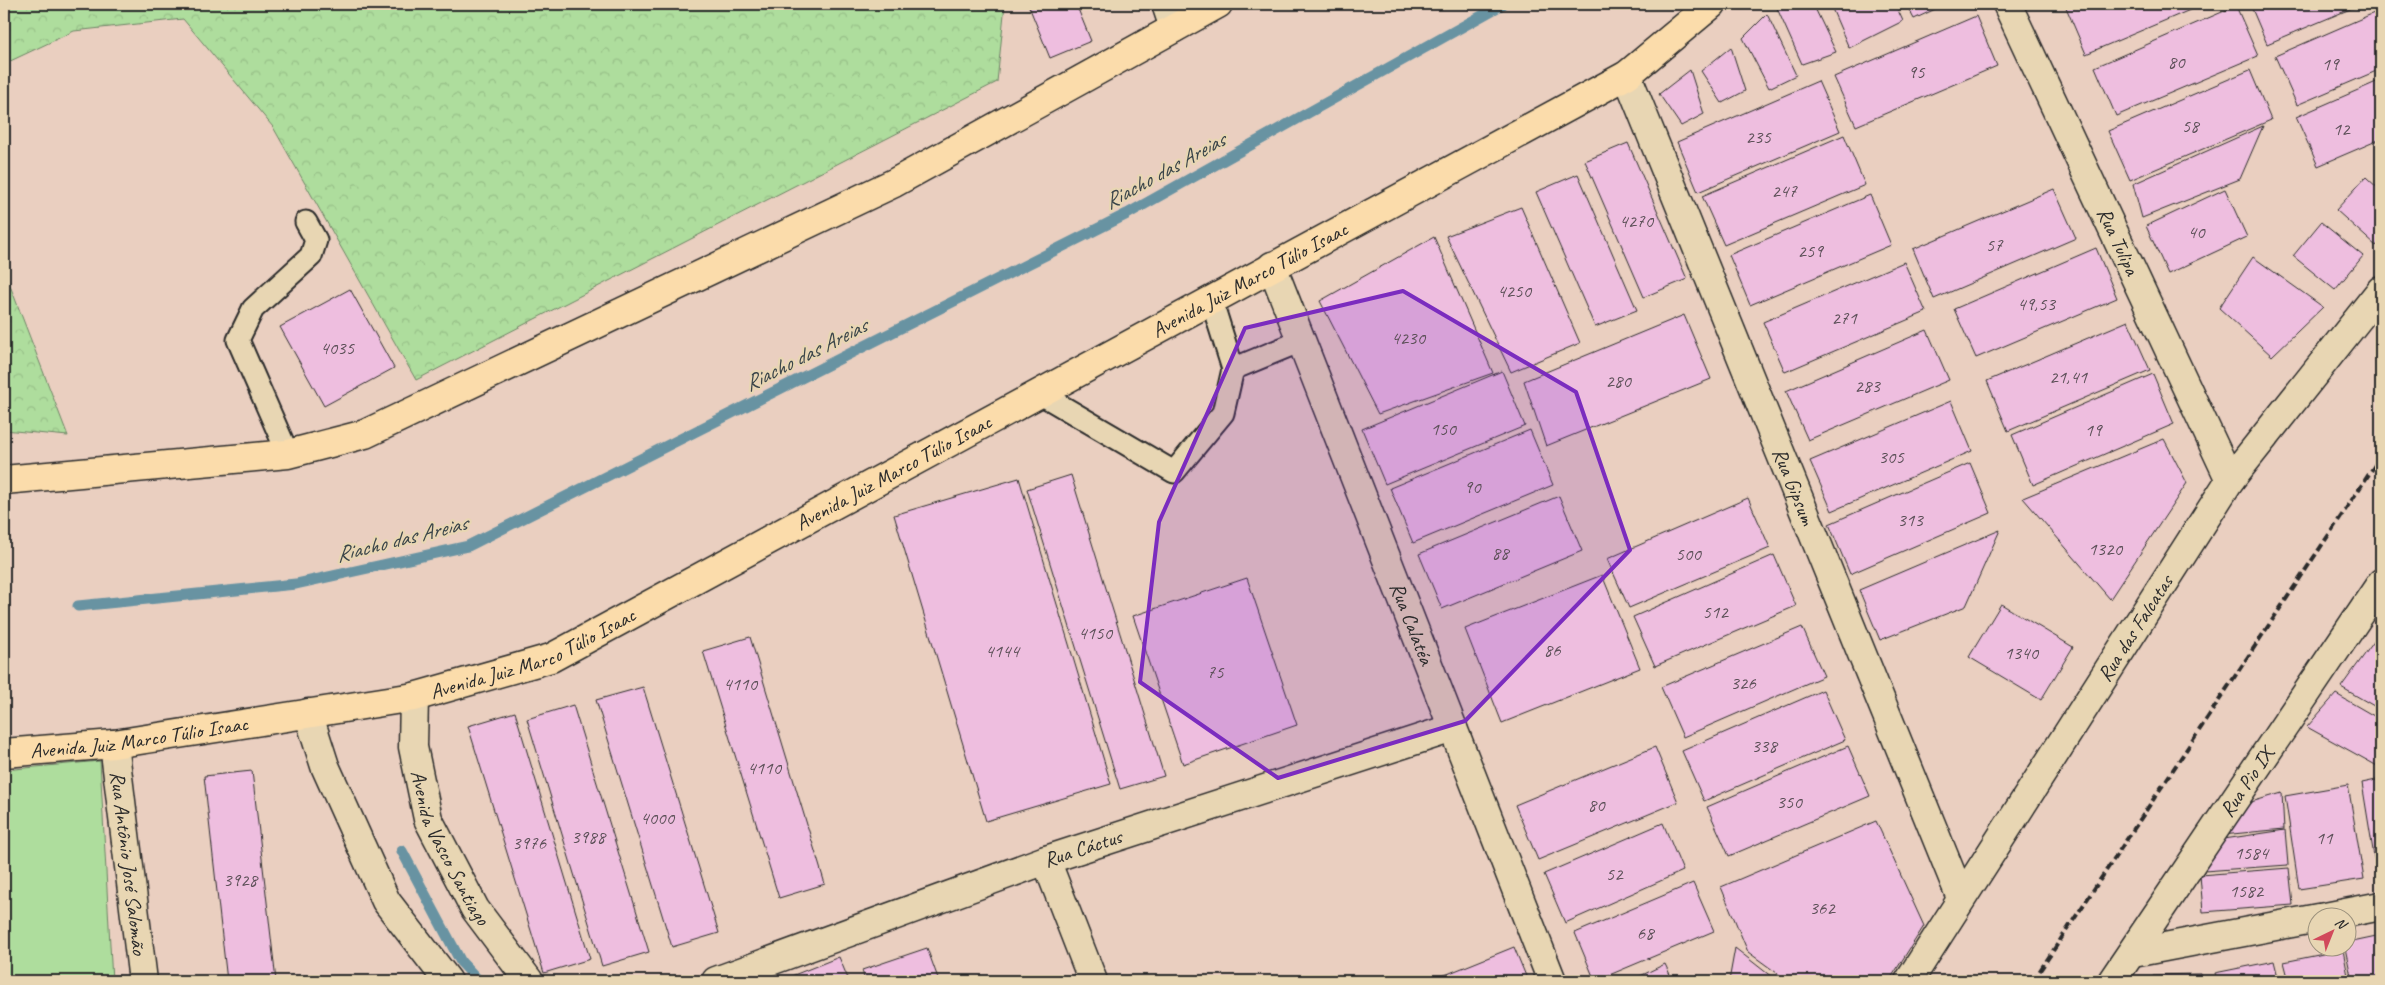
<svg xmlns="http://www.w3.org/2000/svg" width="2385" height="985" font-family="Caveat,sans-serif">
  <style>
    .green { fill: #aedd9d; stroke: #6c8464 }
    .forest { fill: url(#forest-crowns); stroke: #6c8464 }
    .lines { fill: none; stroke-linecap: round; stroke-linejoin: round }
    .stream { stroke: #6893a2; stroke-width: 11 }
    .building { fill: #eebedf; stroke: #2b2b2b }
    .service-casing { stroke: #2b2b2b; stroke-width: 25 }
    .minor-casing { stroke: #2b2b2b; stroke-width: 31 }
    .tertiary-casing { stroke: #2b2b2b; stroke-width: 31 }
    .primary-casing { stroke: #2b2b2b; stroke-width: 31 }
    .service { stroke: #e8d6b3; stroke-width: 21 }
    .minor { stroke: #e8d6b3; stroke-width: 28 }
    .tertiary { stroke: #e8d6b3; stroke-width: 28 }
    .primary { stroke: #fbdcab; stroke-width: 28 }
    .rail { stroke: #2b2b2b; stroke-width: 4; stroke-dasharray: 8 4; stroke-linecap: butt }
    .marked { fill: #7b2cbf; fill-opacity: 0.2; stroke: #7b2cbf; stroke-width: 4; stroke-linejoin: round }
    .labels { text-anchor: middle; stroke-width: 4.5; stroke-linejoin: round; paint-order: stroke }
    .number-label { font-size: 19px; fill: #5c5058 }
    .street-label { font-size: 21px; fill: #2b2b2b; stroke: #e8d6b3 }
    .water-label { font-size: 22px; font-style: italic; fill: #3a4549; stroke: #e8d6b3 }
  </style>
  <defs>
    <pattern id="forest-crowns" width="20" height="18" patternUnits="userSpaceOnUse" patternTransform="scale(1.25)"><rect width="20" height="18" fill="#aedd9d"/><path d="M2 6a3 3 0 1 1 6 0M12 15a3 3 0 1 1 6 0" fill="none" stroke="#96be87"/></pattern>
  </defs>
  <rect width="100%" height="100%" fill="#eacfc0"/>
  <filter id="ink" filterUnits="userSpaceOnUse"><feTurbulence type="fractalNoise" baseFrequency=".02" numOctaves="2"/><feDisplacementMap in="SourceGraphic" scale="10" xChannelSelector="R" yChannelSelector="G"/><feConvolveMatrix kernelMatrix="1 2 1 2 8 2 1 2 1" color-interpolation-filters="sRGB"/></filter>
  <g filter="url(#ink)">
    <!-- green -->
    <polygon class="green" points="100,761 112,981 4,981 4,770"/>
    <!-- forest -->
    <g class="forest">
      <polygon points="4,4 1005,4 997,82 416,380 273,127 183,19 74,31 4,64"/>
      <polygon points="4,270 68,436 4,430"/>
    </g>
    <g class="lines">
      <!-- stream -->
      <g class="stream">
        <polyline points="78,606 296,584 468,546 1127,214 1503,4"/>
        <polyline points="402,851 461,962 479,981"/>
      </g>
    </g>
    <!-- building -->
    <g class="building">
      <polygon points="1028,4 1076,4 1091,41 1050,58"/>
      <polygon points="1779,4 1813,4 1836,52 1802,64 1776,6"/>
      <polygon points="1830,4 1895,4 1903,21 1849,48"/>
      <polygon points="1906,4 1946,4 1914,19"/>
      <polygon points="2067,4 2204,4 2086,54 2065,5"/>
      <polygon points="2250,4 2362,4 2267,44"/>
      <polygon points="2236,6 2258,56 2116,116 2095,67"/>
      <polygon points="2381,10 2381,69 2297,105 2275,56"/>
      <polygon points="1767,14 1796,75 1769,88 1743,38"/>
      <polygon points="1976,16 1997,66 1856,126 1834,77"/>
      <polygon points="1731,47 1745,91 1722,103 1701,71"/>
      <polygon points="1690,70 1704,114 1681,126 1659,94"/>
      <polygon points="2250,70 2271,120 2130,180 2108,131"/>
      <polygon points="2381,80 2381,139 2318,166 2296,117"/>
      <polygon points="1818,81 1840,131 1698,192 1677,142"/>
      <polygon points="2263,126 2240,179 2142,218 2133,184"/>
      <polygon points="1844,135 1865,185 1724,245 1702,196"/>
      <polygon points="1628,143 1687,279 1644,297 1585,161"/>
      <polygon points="1578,174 1637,310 1595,327 1536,192"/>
      <polygon points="2366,177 2381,191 2381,240 2376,246 2336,210"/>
      <polygon points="2054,189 2076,238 1934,299 1913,249"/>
      <polygon points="2225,189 2247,237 2168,274 2146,226"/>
      <polygon points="1870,195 1891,245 1750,305 1729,255"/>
      <polygon points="1521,207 1580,343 1511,372 1446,236"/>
      <polygon points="2321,222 2363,256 2335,290 2293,256"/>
      <polygon points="1434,237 1493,373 1378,414 1320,301"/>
      <polygon points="2096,248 2117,298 1976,358 1954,309"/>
      <polygon points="2253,257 2323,307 2272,356 2219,308"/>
      <polygon points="1904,262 1926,312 1785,372 1763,322"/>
      <polygon points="350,289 394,368 324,406 280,327"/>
      <polygon points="1684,315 1711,379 1546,446 1524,381"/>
      <polygon points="2128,321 2150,370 2008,431 1987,381"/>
      <polygon points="1927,330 1949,380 1808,440 1786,391"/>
      <polygon points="1502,371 1525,426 1385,484 1362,429"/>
      <polygon points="2153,374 2174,424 2033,485 2012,435"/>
      <polygon points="1951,401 1972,451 1832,511 1810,461"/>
      <polygon points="1530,430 1553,485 1413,543 1390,488"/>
      <polygon points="2164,439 2187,483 2110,599 2023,498"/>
      <polygon points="1970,463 1991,513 1850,574 1829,524"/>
      <polygon points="1071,475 1164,776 1120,789 1027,489"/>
      <polygon points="1019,478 1111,784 986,821 894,515"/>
      <polygon points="1559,496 1582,551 1442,609 1419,554"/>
      <polygon points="1748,498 1770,548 1629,608 1607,559"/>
      <polygon points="2000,530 1966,606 1880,640 1859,590"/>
      <polygon points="1774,555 1796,606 1655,666 1633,617"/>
      <polygon points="1602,575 1640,668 1502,723 1465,629"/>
      <polygon points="1247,578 1297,725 1183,764 1133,616"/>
      <polygon points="2001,604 2073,647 2041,700 1969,657"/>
      <polygon points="1802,627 1824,676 1683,737 1661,687"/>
      <polygon points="2381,632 2381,710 2341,687"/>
      <polygon points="750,637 825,884 779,898 703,651"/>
      <polygon points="643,687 719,933 672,947 596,700"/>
      <polygon points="1823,690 1845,740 1704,801 1682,751"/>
      <polygon points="2336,694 2381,720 2381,768 2307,727"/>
      <polygon points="573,705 649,952 602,966 527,719"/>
      <polygon points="515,712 590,959 544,973 468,726"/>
      <polygon points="1848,746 1870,796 1729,856 1707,807"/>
      <polygon points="1655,747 1678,802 1538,860 1515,805"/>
      <polygon points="252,771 276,981 227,981 204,776"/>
      <polygon points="2381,779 2381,875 2377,875 2362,783"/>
      <polygon points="2348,785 2364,879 2299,889 2285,796"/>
      <polygon points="2282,793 2284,829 2222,835 2251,802"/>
      <polygon points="1876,821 1924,926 1889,981 1788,981 1748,952 1721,887"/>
      <polygon points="1663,823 1683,871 1565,923 1544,874"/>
      <polygon points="2285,830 2288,865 2204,871 2224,839"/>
      <polygon points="2289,868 2293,905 2203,912 2200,875"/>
      <polygon points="1693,883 1714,931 1595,981 1575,933"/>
      <polygon points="2381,935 2381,981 2352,981 2345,948 2348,948 2348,942"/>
      <polygon points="1514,947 1528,981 1430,981"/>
      <polygon points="927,948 939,981 865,981 862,970"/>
      <polygon points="1735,948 1777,981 1729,981"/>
      <polygon points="2343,950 2349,981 2289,981 2284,962"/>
      <polygon points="839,957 849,981 790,981 789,977"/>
      <polygon points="2274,961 2279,981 2217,981 2215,973"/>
      <polygon points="1665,964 1673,981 1630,981"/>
      <polygon points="2200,974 2202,981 2150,981 2153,975"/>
    </g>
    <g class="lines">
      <!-- service casing -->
      <g class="service-casing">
        <g id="service">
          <polyline points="1233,369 1301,341"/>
          <polyline points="1039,393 1174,472 1223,413 1233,369 1211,299"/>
          <polyline points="288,454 238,340 253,309 311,256 316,240 306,222"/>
        </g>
      </g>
      <!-- minor casing -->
      <g class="minor-casing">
        <g id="minor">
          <polyline points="1166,4 1174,28"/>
          <path id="s1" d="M2007,4L2230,480"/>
          <path id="s2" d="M1627,75L1961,898"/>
          <path id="s3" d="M1272,266L1552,981"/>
          <path id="s4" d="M114,744L143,981"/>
          <polyline points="1046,860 1093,981"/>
          <polyline points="2320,918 2381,906"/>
          <polyline points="2133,953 2318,918"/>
          <path id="s5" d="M716,981L1046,860L1453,728"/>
          <path id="s6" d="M1909,981L2230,480L2381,290"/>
          <path id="s7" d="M2112,981L2381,583"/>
        </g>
      </g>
      <!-- tertiary casing -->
      <g class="tertiary-casing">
        <g id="tertiary">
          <path id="s8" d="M414,697L413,747L428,819L475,909L529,981"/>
          <polyline points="308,713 325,766 386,901 448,981"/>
        </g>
      </g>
      <!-- primary casing -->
      <g class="primary-casing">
        <g id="primary">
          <polyline points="4,480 288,454 365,434 894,183 1218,4"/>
          <path id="s9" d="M4,753L114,744L414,697L551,658L1627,75L1712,4"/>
        </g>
      </g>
      <!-- service -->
      <use href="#service" class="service"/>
      <!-- minor -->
      <use href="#minor" class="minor"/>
      <!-- tertiary -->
      <use href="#tertiary" class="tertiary"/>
      <!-- primary -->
      <use href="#primary" class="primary"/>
      <!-- rail -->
      <polyline class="rail" points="2033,981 2381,456"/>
    </g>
  </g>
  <!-- marked area -->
  <path class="marked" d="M1403,291L1576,392L1630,550L1465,721L1278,778L1140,682L1159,522L1245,328Z"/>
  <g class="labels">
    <!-- number labels -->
    <g class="number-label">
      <text x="2176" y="68">80</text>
      <text x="2330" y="70">19</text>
      <text x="1916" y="78">95</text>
      <text x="2190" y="132">58</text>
      <text x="2341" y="135">12</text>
      <text x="1758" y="143">235</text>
      <text x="1784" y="197">247</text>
      <text x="1636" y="227">4270</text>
      <text x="2196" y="238">40</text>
      <text x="1994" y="251">57</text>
      <text x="1810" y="257">259</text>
      <text x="1514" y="297">4250</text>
      <text x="2036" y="310">49,53</text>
      <text x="1844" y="324">271</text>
      <text x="1408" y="344">4230</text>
      <text x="337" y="354">4035</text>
      <text x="2068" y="383">21,41</text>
      <text x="1618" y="387">280</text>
      <text x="1867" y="392">283</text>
      <text x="1443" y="435">150</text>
      <text x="2093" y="436">19</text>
      <text x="1891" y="463">305</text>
      <text x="1472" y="493">90</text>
      <text x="1910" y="526">313</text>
      <text x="2105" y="555">1320</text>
      <text x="1500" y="559">88</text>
      <text x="1688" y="560">500</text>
      <text x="1715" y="618">512</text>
      <text x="1095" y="639">4150</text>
      <text x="1552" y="656">86</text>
      <text x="1002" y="657">4144</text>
      <text x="2021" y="659">1340</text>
      <text x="1215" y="678">75</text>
      <text x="1743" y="689">326</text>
      <text x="740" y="690">4110</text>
      <text x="1764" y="752">338</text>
      <text x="764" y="774">4110</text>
      <text x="1789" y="808">350</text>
      <text x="1596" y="811">80</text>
      <text x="657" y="824">4000</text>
      <text x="588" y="843">3988</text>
      <text x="2324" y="844">11</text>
      <text x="529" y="849">3976</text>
      <text x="2251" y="859">1584</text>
      <text x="1614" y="880">52</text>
      <text x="240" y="886">3928</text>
      <text x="2246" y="897">1582</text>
      <text x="1822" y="914">362</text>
      <text x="1645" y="939">68</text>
    </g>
    <!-- street labels -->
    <g class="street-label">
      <text dy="7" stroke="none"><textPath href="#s1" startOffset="262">Rua Tulipa</textPath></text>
      <text dy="7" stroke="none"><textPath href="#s9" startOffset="1351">Avenida Juiz Marco Túlio Isaac</textPath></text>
      <text dy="7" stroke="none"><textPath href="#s9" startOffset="946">Avenida Juiz Marco Túlio Isaac</textPath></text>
      <text dy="7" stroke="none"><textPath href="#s2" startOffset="444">Rua Gipsum</textPath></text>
      <text dy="7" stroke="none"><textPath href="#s3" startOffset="384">Rua Calatéa</textPath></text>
      <text dy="7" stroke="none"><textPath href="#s6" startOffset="419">Rua das Falcatas</textPath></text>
      <text dy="7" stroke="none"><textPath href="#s9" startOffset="541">Avenida Juiz Marco Túlio Isaac</textPath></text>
      <text dy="7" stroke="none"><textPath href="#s9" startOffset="136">Avenida Juiz Marco Túlio Isaac</textPath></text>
      <text dy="7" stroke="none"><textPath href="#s7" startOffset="240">Rua Pio IX</textPath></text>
      <text dy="7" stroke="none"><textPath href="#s8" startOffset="158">Avenida Vasco Santiago</textPath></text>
      <text dy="7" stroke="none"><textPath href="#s5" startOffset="390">Rua Cáctus</textPath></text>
      <text dy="7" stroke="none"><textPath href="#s4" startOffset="120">Rua Antônio José Salomão</textPath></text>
    </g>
    <!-- water labels -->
    <g class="water-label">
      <text transform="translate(1164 170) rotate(-29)" y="8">Riacho das Areias</text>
      <text transform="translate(805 354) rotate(-27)" y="8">Riacho das Areias</text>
      <text transform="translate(401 538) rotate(-14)" y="8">Riacho das Areias</text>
    </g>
  </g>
  <!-- margin -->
  <rect width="2385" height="985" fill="none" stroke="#e8d6b3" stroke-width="20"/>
  <rect x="10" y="10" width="2365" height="965" fill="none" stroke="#2b2b2b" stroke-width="2" filter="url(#ink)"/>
  <!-- north arrow -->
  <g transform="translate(2332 932) rotate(43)"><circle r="24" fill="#e8d6b3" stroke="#9c927d"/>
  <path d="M0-4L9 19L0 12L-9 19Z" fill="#d1495b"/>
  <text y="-8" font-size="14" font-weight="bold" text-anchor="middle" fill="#2b2b2b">N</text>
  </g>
</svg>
